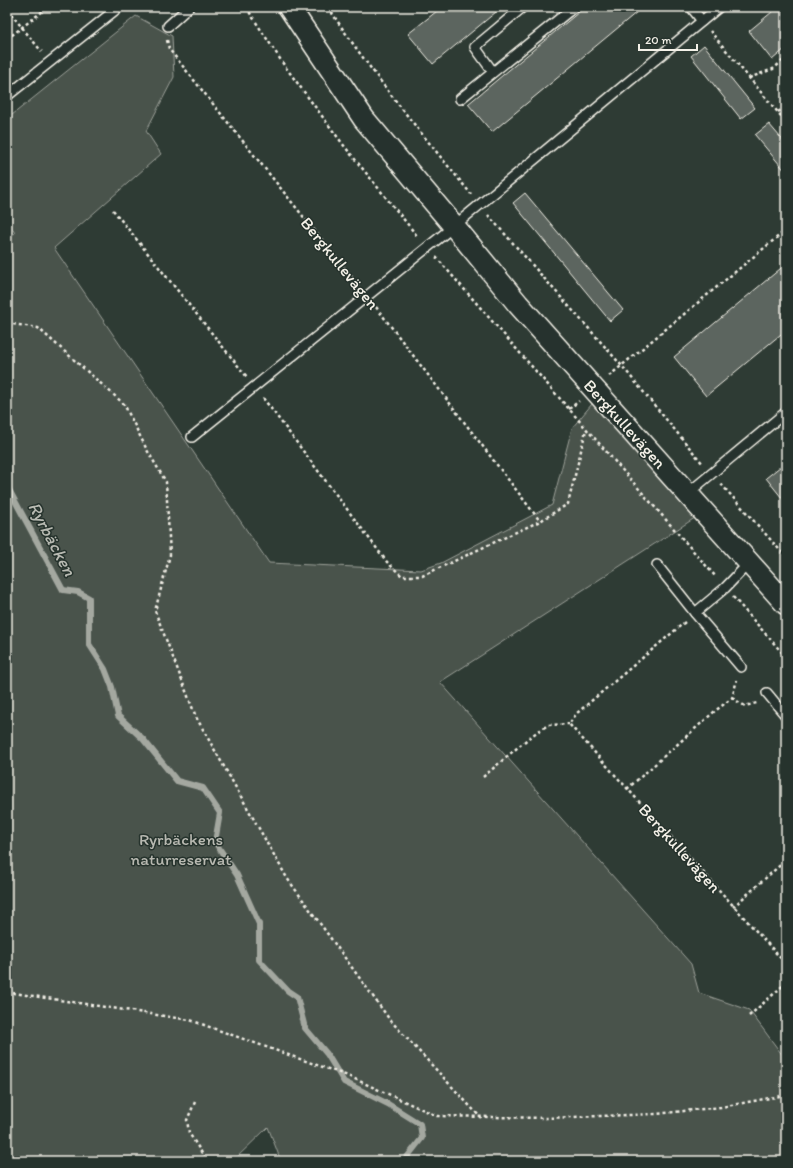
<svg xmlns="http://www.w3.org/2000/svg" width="793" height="1168" font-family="Itim,sans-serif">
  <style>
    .green { fill: #48524c; stroke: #9ea29a }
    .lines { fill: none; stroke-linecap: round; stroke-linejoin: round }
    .stream { stroke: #a4a8a0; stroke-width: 6 }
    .building { fill: #5c655e; stroke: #f4f1e8 }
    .service-casing { stroke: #f4f1e8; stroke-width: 12 }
    .tertiary-casing { stroke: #f4f1e8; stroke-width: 24 }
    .path { stroke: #f4f1e8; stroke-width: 2.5; stroke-dasharray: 3 3; stroke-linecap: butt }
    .service { stroke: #26332d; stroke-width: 9 }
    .tertiary { stroke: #26332d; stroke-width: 21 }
    .labels { text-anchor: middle; stroke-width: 3; stroke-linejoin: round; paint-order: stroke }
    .street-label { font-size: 17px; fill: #f4f1e8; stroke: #26332d }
    .park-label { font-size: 17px; fill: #b8b9b1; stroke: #26332d }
    .water-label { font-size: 18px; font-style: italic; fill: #b8bab2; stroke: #26332d }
  </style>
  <rect width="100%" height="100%" fill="#2e3b34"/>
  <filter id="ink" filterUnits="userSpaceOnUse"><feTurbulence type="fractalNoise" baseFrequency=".025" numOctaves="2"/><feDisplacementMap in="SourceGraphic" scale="8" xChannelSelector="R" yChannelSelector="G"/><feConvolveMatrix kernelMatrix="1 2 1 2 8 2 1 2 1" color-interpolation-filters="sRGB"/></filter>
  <g filter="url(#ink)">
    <!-- green -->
    <polygon class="green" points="136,16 172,36 174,77 146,131 161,154 54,248 269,563 421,570 441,563 552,505 572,428 592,404 701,514 440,682 691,964 699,993 749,1010 786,1060 786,1161 281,1161 268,1127 233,1161 7,1161 7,239 15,233 7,221 7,119"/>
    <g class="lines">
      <!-- stream -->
      <polyline class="stream" points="7,486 63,590 78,592 89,598 89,644 105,669 112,687 118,716 143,739 177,781 203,788 220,813 215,842 237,875 259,924 259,960 288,991 297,997 305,1028 327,1054 344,1082 388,1104 420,1124 422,1138 404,1161"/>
    </g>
    <!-- building -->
    <g class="building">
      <polygon points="442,7 502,7 433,64 408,34"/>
      <polygon points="585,7 643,7 492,132 468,104"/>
      <polygon points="778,7 786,7 786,48 772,60 749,31"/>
      <polygon points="704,45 755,108 741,119 691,56"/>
      <polygon points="769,124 786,144 786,172 755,135"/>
      <polygon points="525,193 623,310 610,321 513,203"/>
      <polygon points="786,264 786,330 706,396 674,357"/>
      <polygon points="786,462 786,503 766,478"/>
    </g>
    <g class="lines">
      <!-- service casing -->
      <g class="service-casing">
        <g id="service">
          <polyline points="691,7 702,21"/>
          <polyline points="168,26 189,7"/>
          <polyline points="493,72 475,47 523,7"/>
          <polyline points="7,96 119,7"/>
          <polyline points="460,99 574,7"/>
          <polyline points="192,437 454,226 719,7"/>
          <polyline points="687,494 786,412"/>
          <polyline points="657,565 695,613"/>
          <polyline points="741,667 695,613 725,588 749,563"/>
          <polyline points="767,693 786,716"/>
        </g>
      </g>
      <!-- tertiary casing -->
      <g class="tertiary-casing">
        <polyline id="tertiary" points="289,7 364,119 454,226 518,304 786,604"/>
      </g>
      <!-- path -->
      <g class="path">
        <polyline points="246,7 284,65 345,147 418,237"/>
        <path d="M328,7C371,73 421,133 471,194"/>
        <polyline points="7,9 42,52"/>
        <polyline points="710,31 786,122"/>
        <polyline points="7,39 48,7"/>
        <polyline points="167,40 169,49 359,286"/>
        <polyline points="749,78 773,69 786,58"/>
        <polyline points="778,112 786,107"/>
        <polyline points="113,210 247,377"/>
        <polyline points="488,215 622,366 703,464"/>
        <polyline points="436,257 716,577"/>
        <polyline points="376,307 540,521"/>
        <polyline points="7,323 38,328 124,404 147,450 166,482 170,555 155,611 196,717 287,878 390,1020 481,1118"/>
        <polyline points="609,376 786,230"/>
        <polyline points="263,398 387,562 402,576 422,576 540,521 568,504 586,430"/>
        <polyline points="569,409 579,401"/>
        <polyline points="721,484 786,557"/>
        <polyline points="733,597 786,657"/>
        <polyline points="685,622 577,713 569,724 786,964"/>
        <polyline points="732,698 745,706 757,703"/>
        <polyline points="483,777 531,736 548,725 569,724"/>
        <polyline points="627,789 715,711 732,698 737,680"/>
        <polyline points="733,907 786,860"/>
        <polyline points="7,992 190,1020 348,1076 437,1116 546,1118 656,1114 721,1107 786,1095"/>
        <polyline points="749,1016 786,983"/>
        <polyline points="195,1102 187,1120 189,1133 207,1161"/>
      </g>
      <!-- service -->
      <use href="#service" class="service"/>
      <!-- tertiary -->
      <use href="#tertiary" class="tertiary"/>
    </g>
  </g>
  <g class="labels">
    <!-- street labels -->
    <g class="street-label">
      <text transform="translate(340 263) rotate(51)" y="6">Bergkullevägen</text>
      <text transform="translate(625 424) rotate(48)" y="6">Bergkullevägen</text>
      <text transform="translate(680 848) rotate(48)" y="6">Bergkullevägen</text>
    </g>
    <!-- park labels -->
    <g class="park-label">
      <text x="181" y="845">Ryrbäckens<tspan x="181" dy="20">naturreservat</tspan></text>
    </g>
    <!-- water labels -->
    <g class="water-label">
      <text transform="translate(52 539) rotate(62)" y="6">Ryrbäcken</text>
    </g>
  </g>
  <!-- margin -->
  <rect width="793" height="1168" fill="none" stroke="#26332d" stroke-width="24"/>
  <rect x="12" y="12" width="769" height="1144" fill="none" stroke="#f4f1e8" stroke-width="1.5" filter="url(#ink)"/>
  <!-- scale -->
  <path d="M639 44v6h58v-6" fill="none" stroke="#f4f1e8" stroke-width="2"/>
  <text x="645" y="44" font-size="12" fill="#f4f1e8" stroke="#26332d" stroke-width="3" paint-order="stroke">20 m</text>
</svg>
